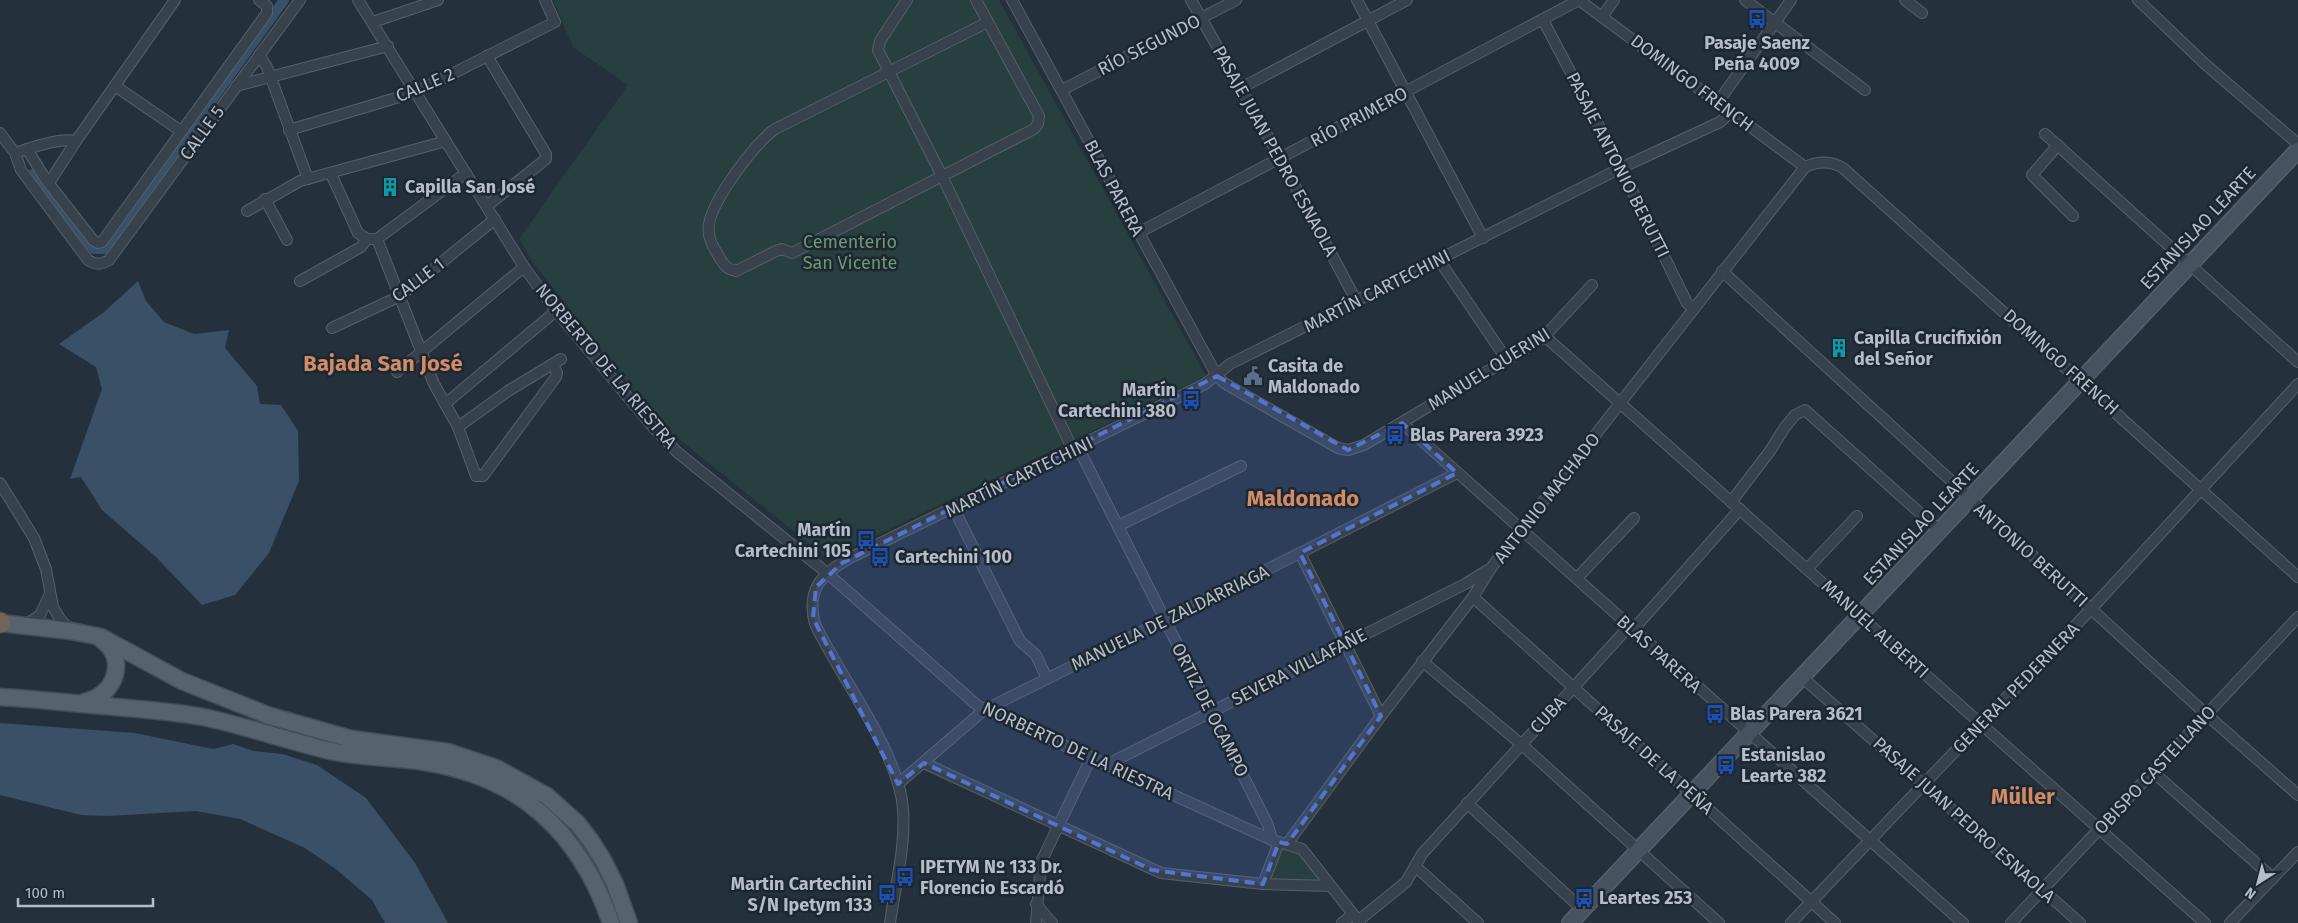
<svg xmlns="http://www.w3.org/2000/svg" width="2298" height="923" font-family="'Fira Sans',sans-serif">
  <style>
    .green { fill: #273f3f }
    .water { fill: #395066 }
    .lines { fill: none; stroke-linecap: round; stroke-linejoin: round }
    .canal { stroke: #395066; stroke-width: 10 }
    .street-casing { stroke: #56606b; stroke-width: 12 }
    .secondary-casing { stroke: #56606b; stroke-width: 18 }
    .primary-casing { stroke: #444e59; stroke-width: 19 }
    .highway-casing { stroke: #434d58; stroke-width: 21 }
    .street { stroke: #38424d; stroke-width: 10 }
    .secondary { stroke: #465260; stroke-width: 15 }
    .primary { stroke: #56626d; stroke-width: 16 }
    .highway { stroke: #736555; stroke-width: 19 }
    .marked { fill: #5275d2; fill-opacity: 0.2; stroke: #5275d2; stroke-width: 4; stroke-dasharray: 10 6; stroke-linejoin: round }
    .labels { text-anchor: middle; stroke-width: 5; stroke-linejoin: round; paint-order: stroke }
    .poi-label { font-size: 18px; font-weight: bold; fill: #b4bdc8; stroke: #1d2732; text-anchor: start }
    .street-label { font-size: 18px; fill: #b4bdc8; stroke: #1d2732 }
    .park-label { font-size: 18px; fill: #6b9972; stroke: #1d2732 }
    .district-label { font-size: 22px; font-weight: bold; fill: #d38b64; stroke: #1d2732 }
  </style>
  <rect width="100%" height="100%" fill="#24313d"/>
  <!-- green -->
  <g class="green">
    <polygon points="553,0 999,0 1206,376 828,559 659,423 534,264 519,239 628,85 573,47"/>
    <polygon points="1283,847 1299,853 1325,884 1266,882"/>
  </g>
  <!-- water -->
  <g class="water">
    <polygon points="138,281 146,301 164,322 194,334 229,330 225,348 257,386 260,404 281,405 298,431 299,481 269,553 235,595 202,605 156,557 102,510 81,477 70,479 102,389 96,367 59,344 104,312"/>
    <polygon points="0,723 135,733 213,749 233,744 253,751 282,754 317,765 366,798 415,863 448,923 385,923 372,900 337,870 305,848 240,819 196,811 108,816 81,815 0,795"/>
  </g>
  <g class="lines">
    <!-- canal -->
    <polyline class="canal" points="33,174 94,249 105,249 284,0"/>
    <!-- street casing -->
    <g class="street-casing">
      <g id="street">
        <polyline points="358,0 524,267 556,311 653,427 677,452 827,573 978,706 1272,840 1302,849 1360,923"/>
        <polyline points="907,0 880,41 878,50 942,176 1073,450"/>
        <path d="M976,0L1039,116L1038,124L1034,129L792,253L782,249L776,251L736,271C725,269 722,262 717,253C711,244 707,235 709,224C713,199 755,143 775,129L988,22"/>
        <polyline points="1012,0 1217,376 1224,383 1338,448 1348,450 1364,445 1543,338 1592,285"/>
        <polyline points="1191,0 1280,158 1357,302"/>
        <polyline points="1357,0 1483,238"/>
        <polyline points="1579,0 1805,167"/>
        <polyline points="1745,0 1865,90"/>
        <polyline points="1905,0 1922,13"/>
        <polyline points="2138,0 2205,64 2298,144"/>
        <polyline points="1602,17 1614,0"/>
        <polyline points="1543,20 1621,168 1687,303 1694,309"/>
        <polyline points="373,22 438,0"/>
        <polyline points="259,55 267,67 308,179"/>
        <polyline points="487,56 546,154 546,159 487,206"/>
        <polyline points="115,86 181,131"/>
        <polyline points="236,86 388,46"/>
        <polyline points="1241,88 1407,0"/>
        <polyline points="1062,90 1236,0"/>
        <polyline points="1718,102 1791,0"/>
        <polyline points="289,130 416,92 555,22 545,0"/>
        <path d="M0,133L15,153L21,170L88,260C96,265 101,265 109,260L300,0"/>
        <polyline points="2045,134 2298,362"/>
        <polyline points="2058,145 2032,175 2073,216"/>
        <polyline points="27,149 46,180 93,240 98,243 102,242 267,13 267,6 259,0"/>
        <path d="M21,151C37,146 60,138 76,141L175,0"/>
        <polyline points="331,174 358,233 367,239 377,239 466,173"/>
        <polyline points="49,183 76,141"/>
        <polyline points="265,199 287,240"/>
        <polyline points="247,211 300,181 446,141"/>
        <polyline points="1138,233 1579,0"/>
        <polyline points="377,239 434,384 458,427 476,476 483,476 556,377 557,373 553,364"/>
        <polyline points="1439,260 1507,360"/>
        <polyline points="1722,271 2207,715 2298,795"/>
        <polyline points="300,281 361,247 367,239"/>
        <polyline points="332,328 400,296 495,219"/>
        <polyline points="1543,338 1549,340 2205,923"/>
        <polyline points="397,372 524,267"/>
        <polyline points="445,404 556,311"/>
        <polyline points="1402,423 1963,923"/>
        <polyline points="458,427 508,391 561,359"/>
        <polyline points="1078,447 1268,825 1272,840"/>
        <polyline points="0,483 34,538 46,569 53,607 60,619 71,631"/>
        <polyline points="1731,502 1770,451 1785,427 1795,415 1805,410 1940,531"/>
        <polyline points="954,509 1020,641 1036,655 1047,679"/>
        <polyline points="1118,526 1241,466"/>
        <polyline points="1300,553 1381,716"/>
        <polyline points="1807,569 1857,516"/>
        <polyline points="1577,578 1634,518"/>
        <polyline points="1473,597 1835,923"/>
        <polyline points="24,626 40,615 50,594"/>
        <polyline points="1422,661 1521,744 1719,923"/>
        <polyline points="1803,678 2080,923"/>
        <polyline points="924,763 1161,873 1263,884 1330,886"/>
        <polyline points="1106,765 1465,584 1488,570"/>
        <polyline points="2153,772 2273,878"/>
        <polyline points="898,784 984,710 1300,553 1457,473"/>
        <polyline points="1467,803 1583,910"/>
        <path d="M1287,844L1381,716L1473,597L1491,568L1805,167C1818,161 1830,160 1843,168L2298,577"/>
        <polyline points="1415,866 1478,923"/>
        <polyline points="1263,884 1279,842"/>
        <polyline points="1036,904 1052,923"/>
        <polyline points="1358,921 1406,882 1422,854 1624,632 1639,623 1740,509"/>
        <path d="M890,923C895,886 906,847 903,809C899,752 840,677 815,624C806,590 821,574 850,558L1205,384L1230,364L1621,168L1720,122L1731,112"/>
        <polyline points="1036,923 1041,862 1091,758"/>
        <polyline points="1342,923 1352,915"/>
        <polyline points="1791,923 2091,609 2298,384"/>
        <polyline points="2011,923 2298,617"/>
        <polyline points="2230,923 2298,852"/>
      </g>
    </g>
    <!-- secondary casing -->
    <g class="secondary-casing">
      <polyline id="secondary" points="1570,923 2298,150"/>
    </g>
    <!-- primary casing -->
    <g class="primary-casing">
      <g id="primary">
        <polyline points="0,623 71,631 101,637 182,681 270,716 351,739 448,752 496,768 547,796 578,824 591,841 603,860 615,884 629,923"/>
        <path d="M0,697C35,699 70,703 105,706C138,709 171,711 203,717C246,726 288,741 331,751C362,758 394,757 425,762C521,777 580,833 611,923"/>
        <path d="M84,702C115,696 129,659 101,639"/>
      </g>
    </g>
    <!-- highway casing -->
    <g class="highway-casing">
      <polyline id="highway" points="0,622 1,623"/>
    </g>
    <!-- street -->
    <use href="#street" class="street"/>
    <!-- secondary -->
    <use href="#secondary" class="secondary"/>
    <!-- primary -->
    <use href="#primary" class="primary"/>
    <!-- highway -->
    <use href="#highway" class="highway"/>
  </g>
  <!-- marked area -->
  <path class="marked" d="M1217,376L1348,450L1402,423L1457,473L1300,553L1381,716L1287,844L1279,842L1263,884L1152,870L924,763L898,784L813,618L816,587L842,563Z"/>
  <!-- icons -->
  <defs>
    <g id="bus-bare" transform="scale(1.5)"><path d="M-5-6H5V4H4V6H2V4H-2V6H-4V4H-5ZM-3.5-4V0h7V-4ZM-3.5 1.2v1.5H-2V1.2ZM2 1.2v1.5H3.5V1.2Z" fill="#1a4fb4" stroke="#1d2732" stroke-width="2.5" paint-order="stroke"/></g>
    <g id="building-bare" transform="scale(1.5)"><path d="M-4-6H4V6H1V3H-1V6H-4ZM-2.5-4.3h1.7v1.8h-1.7ZM.8-4.3h1.7v1.8H.8ZM-2.5-1h1.7V.8h-1.7ZM.8-1h1.7V.8H.8Z" fill="#0f9aa8" stroke="#1d2732" stroke-width="2.5" paint-order="stroke"/></g>
    <g id="civic-bare" transform="scale(1.5)"><path d="M-.6-6.5H3V-4.5H.6V-3L4-1V1h2V6H-6V1h2V-1L-.6-3ZM-1.2 2.5V6h2.4V2.5Z" fill="#5c6f8a" stroke="#1d2732" stroke-width="2.5" paint-order="stroke"/></g>
  </defs>
  <g fill-rule="evenodd">
    <use href="#bus-bare" x="1757" y="19"/>
    <use href="#building-bare" x="390" y="187"/>
    <use href="#building-bare" x="1839" y="348"/>
    <use href="#civic-bare" x="1253" y="376"/>
    <use href="#bus-bare" x="1191" y="400"/>
    <use href="#bus-bare" x="1395" y="435"/>
    <use href="#bus-bare" x="866" y="540"/>
    <use href="#bus-bare" x="880" y="557"/>
    <use href="#bus-bare" x="1715" y="714"/>
    <use href="#bus-bare" x="1726" y="765"/>
    <use href="#bus-bare" x="905" y="877"/>
    <use href="#bus-bare" x="887" y="894"/>
    <use href="#bus-bare" x="1584" y="898"/>
  </g>
  <g class="labels">
    <!-- poi labels -->
    <g class="poi-label">
      <text x="1757" y="49" text-anchor="middle">Pasaje Saenz<tspan x="1757" dy="21">Peña 4009</tspan></text>
      <text x="405" y="193">Capilla San José</text>
      <text x="1854" y="344">Capilla Crucifixión<tspan x="1854" dy="21">del Señor</tspan></text>
      <text x="1268" y="372">Casita de<tspan x="1268" dy="21">Maldonado</tspan></text>
      <text x="1176" y="396" text-anchor="end">Martín<tspan x="1176" dy="21">Cartechini 380</tspan></text>
      <text x="1410" y="441">Blas Parera 3923</text>
      <text x="851" y="536" text-anchor="end">Martín<tspan x="851" dy="21">Cartechini 105</tspan></text>
      <text x="895" y="563">Cartechini 100</text>
      <text x="1730" y="720">Blas Parera 3621</text>
      <text x="1741" y="761">Estanislao<tspan x="1741" dy="21">Learte 382</tspan></text>
      <text x="920" y="873">IPETYM Nº 133 Dr.<tspan x="920" dy="21">Florencio Escardó</tspan></text>
      <text x="872" y="890" text-anchor="end">Martin Cartechini<tspan x="872" dy="21">S/N Ipetym 133</tspan></text>
      <text x="1599" y="904">Leartes 253</text>
    </g>
    <!-- street labels -->
    <g class="street-label">
      <text transform="translate(1149 45) rotate(-27)" y="6">RÍO SEGUNDO</text>
      <text transform="translate(1692 83) rotate(37)" y="6">DOMINGO FRENCH</text>
      <text transform="translate(425 85) rotate(-23)" y="6">CALLE 2</text>
      <text transform="translate(1359 117) rotate(-28)" y="6">RÍO PRIMERO</text>
      <text transform="translate(202 133) rotate(-54)" y="6">CALLE 5</text>
      <text transform="translate(1275 151) rotate(61)" y="6">PASAJE JUAN PEDRO ESNAOLA</text>
      <text transform="translate(1618 165) rotate(63)" y="6">PASAJE ANTONIO BERUTTI</text>
      <text transform="translate(1114 188) rotate(62)" y="6">BLAS PARERA</text>
      <text transform="translate(2198 228) rotate(-47)" y="6">ESTANISLAO LEARTE</text>
      <text transform="translate(418 280) rotate(-37)" y="6">CALLE 1</text>
      <text transform="translate(1377 291) rotate(-27)" y="6">MARTÍN CARTECHINI</text>
      <text transform="translate(2061 362) rotate(42)" y="6">DOMINGO FRENCH</text>
      <text transform="translate(606 366) rotate(50)" y="6">NORBERTO DE LA RIESTRA</text>
      <text transform="translate(1489 369) rotate(-32)" y="6">MANUEL QUERINI</text>
      <text transform="translate(1019 477) rotate(-26)" y="6">MARTÍN CARTECHINI</text>
      <text transform="translate(1547 498) rotate(-52)" y="6">ANTONIO MACHADO</text>
      <text transform="translate(1921 524) rotate(-47)" y="6">ESTANISLAO LEARTE</text>
      <text transform="translate(2031 555) rotate(42)" y="6">ANTONIO BERUTTI</text>
      <text transform="translate(1170 618) rotate(-26)" y="6">MANUELA DE ZALDARRIAGA</text>
      <text transform="translate(1875 629) rotate(42)" y="6">MANUEL ALBERTI</text>
      <text transform="translate(1659 654) rotate(42)" y="6">BLAS PARERA</text>
      <text transform="translate(1299 667) rotate(-27)" y="6">SEVERA VILLAFAÑE</text>
      <text transform="translate(2016 688) rotate(-46)" y="6">GENERAL PEDERNERA</text>
      <text transform="translate(1210 710) rotate(63)" y="6">ORTIZ DE OCAMPO</text>
      <text transform="translate(1548 715) rotate(-47)" y="6">CUBA</text>
      <text transform="translate(1078 751) rotate(25)" y="6">NORBERTO DE LA RIESTRA</text>
      <text transform="translate(1654 760) rotate(42)" y="6">PASAJE DE LA PEÑA</text>
      <text transform="translate(2155 770) rotate(-47)" y="6">OBISPO CASTELLANO</text>
      <text transform="translate(1964 820) rotate(42)" y="6">PASAJE JUAN PEDRO ESNAOLA</text>
    </g>
    <!-- park labels -->
    <g class="park-label">
      <text x="850" y="248">Cementerio<tspan x="850" dy="21">San Vicente</tspan></text>
    </g>
    <!-- district labels -->
    <g class="district-label">
      <text x="383" y="371">Bajada San José</text>
      <text x="1303" y="506">Maldonado</text>
      <text x="2023" y="804">Müller</text>
    </g>
  </g>
  <!-- north arrow -->
  <g transform="translate(2258 883) rotate(216)" stroke="#1d2732" stroke-width="4" paint-order="stroke">
  <path d="M0-4L9 19L0 12L-9 19Z" fill="#b4bdc8"/>
  <text y="-8" font-size="14" font-weight="bold" text-anchor="middle" fill="#b4bdc8">N</text>
  </g>
  <!-- scale -->
  <path d="M18 898v8h135v-8" fill="none" stroke="#b4bdc8" stroke-width="2.5"/>
  <text x="25" y="898" font-size="15" fill="#b4bdc8" stroke="#1d2732" stroke-width="4" paint-order="stroke">100 m</text>
</svg>
